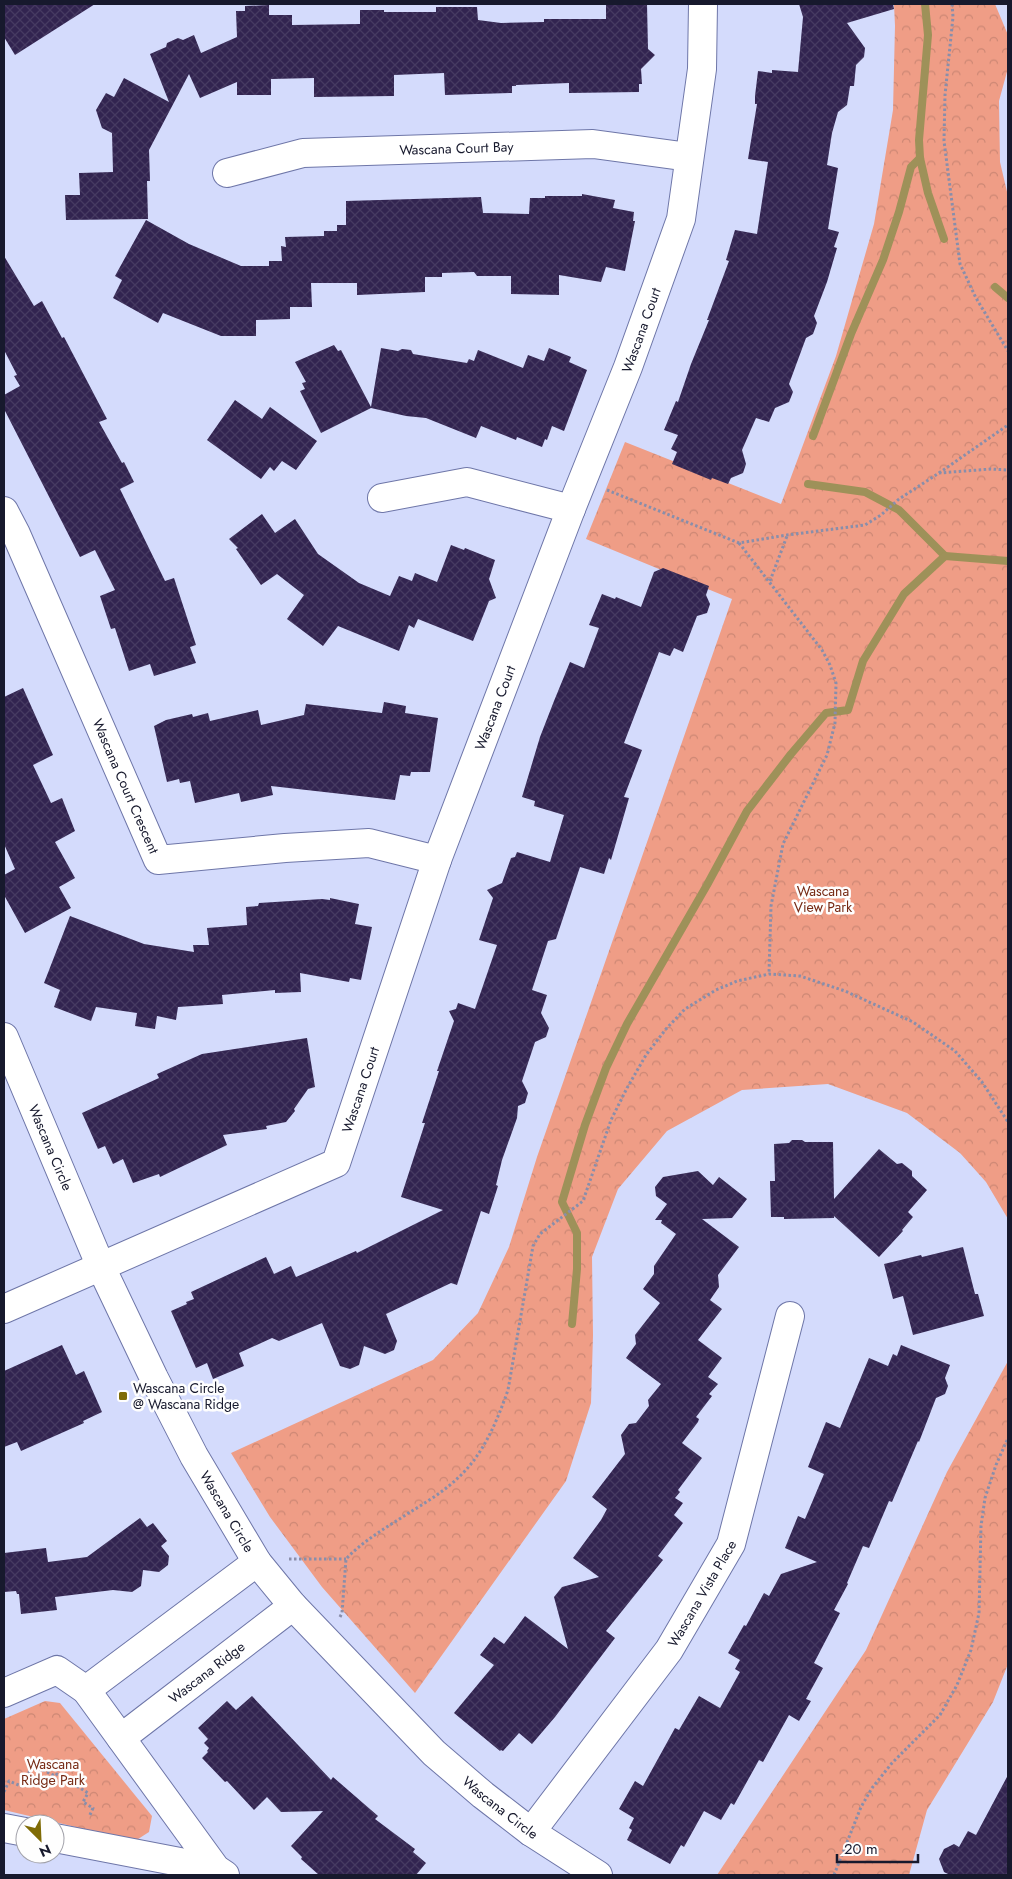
<svg xmlns="http://www.w3.org/2000/svg" width="1012" height="1879" font-family="Jost,sans-serif">
  <style>
    .park { fill: url(#park-crowns) }
    .lines { fill: none; stroke-linecap: round; stroke-linejoin: round }
    .stream { stroke: #9e9159; stroke-width: 8 }
    .building { fill: url(#building-cross-hatch) }
    .minor-casing { stroke: #6e76a8; stroke-width: 30 }
    .path { stroke: #898eaa; stroke-width: 3; stroke-dasharray: 2.5 2.5; stroke-linecap: butt }
    .minor { stroke: #fff; stroke-width: 28 }
    .poi-dot { fill: #7f6b05; stroke: #fefefe; stroke-width: 2 }
    .labels { text-anchor: middle; stroke-width: 5; stroke-linejoin: round; paint-order: stroke }
    .street-label { font-size: 14px; fill: #17192d; stroke: #fefefe }
    .park-label { font-size: 14px; fill: #762a14; stroke: #fefefe }
    .poi-label { font-size: 14px; fill: #17192d; stroke: #fefefe; text-anchor: start }
  </style>
  <defs>
    <pattern id="park-crowns" width="20" height="18" patternUnits="userSpaceOnUse" patternTransform="scale(1.25)"><rect width="20" height="18" fill="#ef9d86"/><path d="M2 6a3 3 0 1 1 6 0M12 15a3 3 0 1 1 6 0" fill="none" stroke="#cc8774"/></pattern>
    <pattern id="building-cross-hatch" width="8" height="8" patternUnits="userSpaceOnUse" patternTransform="scale(1.25)"><rect width="8" height="8" fill="#322450"/><path d="M0 0l8 8M0 8l8-8" fill="none" stroke="#463a61"/></pattern>
  </defs>
  <rect width="100%" height="100%" fill="#d4dbfc"/>
  <!-- park -->
  <g class="park">
    <polygon points="894,4 995,4 1008,35 1008,68 999,101 1000,162 1008,196 1008,1219 986,1182 960,1153 907,1113 828,1084 742,1090 667,1131 618,1189 592,1257 593,1335 591,1403 566,1481 415,1693 322,1587 270,1517 231,1453 433,1360 478,1313 509,1247 537,1157 732,599 586,539 625,442 781,504 836,356 874,224 893,110 895,26"/>
    <polygon points="1008,1361 1008,1664 993,1702 927,1810 909,1875 717,1875 866,1650 947,1472"/>
    <polygon points="45,1701 60,1703 152,1816 149,1832 135,1841 4,1810 4,1719"/>
  </g>
  <g class="lines">
    <!-- stream -->
    <g class="stream">
      <polyline points="925,4 928,35 919,140 920,158 928,193 944,239"/>
      <polyline points="995,287 1008,298"/>
      <polyline points="813,436 851,334 883,260 899,212 911,167 920,158"/>
      <polyline points="808,484 865,492 899,510 945,556"/>
      <polyline points="572,1324 577,1269 577,1233 562,1202 585,1125 606,1068 627,1024 707,885 747,811 791,754 826,713 848,710 863,661 904,594 945,556 1008,561"/>
    </g>
  </g>
  <!-- building -->
  <g class="building">
    <polygon points="4,4 95,4 15,55 4,37"/>
    <polygon points="606,4 647,4 648,49 655,55 641,69 642,84 639,84 639,92 569,93 569,83 516,85 516,86 512,86 512,93 445,95 444,73 394,75 394,96 314,97 314,78 271,79 271,95 237,95 237,82 200,98 189,74 149,150 150,181 147,181 148,219 66,220 65,195 80,195 79,173 113,172 112,133 102,128 96,110 106,93 114,97 124,78 169,102 150,54 166,47 167,43 178,38 183,40 194,35 201,53 237,37 236,11 245,11 245,6 269,5 269,15 292,15 292,25 360,24 360,10 384,10 384,12 436,12 436,7 477,7 478,20 501,23 544,22 544,19 606,19"/>
    <polygon points="799,4 893,4 894,9 847,23 865,48 864,57 856,65 854,86 850,86 847,105 838,112 832,133 827,165 838,168 828,229 839,232 834,247 837,248 827,282 814,316 817,323 813,334 806,338 789,384 793,392 789,402 775,408 769,422 756,418 742,450 746,464 743,473 731,478 728,484 712,478 711,480 672,464 677,452 671,449 678,435 664,430 676,401 678,402 691,364 709,320 707,320 729,261 726,260 735,230 757,234 768,162 748,159 757,104 755,104 755,96 758,71 772,73 772,70 798,72 803,17"/>
    <polygon points="582,194 615,200 613,208 634,212 633,221 635,221 625,271 606,267 601,282 559,275 559,295 511,294 511,276 477,276 474,272 442,273 442,277 425,277 425,292 357,295 357,283 311,283 312,307 290,307 290,319 256,320 256,336 221,336 163,313 158,323 113,298 122,280 115,276 146,220 189,244 241,266 269,266 269,261 282,261 281,246 286,247 285,237 324,236 324,231 337,231 337,225 346,225 346,201 481,197 483,213 529,214 530,198 545,198 545,196 582,196"/>
    <polygon points="4,256 34,306 42,301 62,338 64,337 107,419 99,422 122,463 124,462 134,482 120,489 165,581 174,578 196,645 190,647 196,663 154,676 150,664 129,671 115,628 111,629 100,596 115,590 95,550 80,557 4,409 4,395 20,386 14,376 17,375 4,350"/>
    <polygon points="334,345 338,351 341,350 371,407 381,348 398,351 402,349 411,350 413,354 467,363 469,359 474,361 478,350 523,368 528,355 544,361 549,348 571,357 569,362 587,370 564,431 552,426 547,440 545,439 542,447 517,437 516,440 481,426 476,438 426,418 406,416 371,408 321,433 300,391 305,389 302,383 306,382 295,362"/>
    <polygon points="235,400 262,419 270,407 317,441 296,470 282,461 274,471 270,467 261,479 207,440"/>
    <polygon points="262,514 275,533 295,519 318,554 359,583 390,596 399,576 412,581 415,573 437,582 451,545 464,550 465,548 495,560 489,579 496,598 489,601 473,641 418,619 414,628 409,625 399,651 338,626 323,646 287,619 304,595 277,574 261,585 236,549 238,548 229,539"/>
    <polygon points="663,568 709,586 706,595 710,604 707,613 697,616 683,652 674,648 670,656 659,652 624,743 642,750 624,797 629,798 611,860 609,858 604,874 580,867 556,939 548,941 532,990 547,995 541,1013 549,1028 546,1037 535,1042 522,1081 528,1093 525,1103 518,1106 517,1118 502,1160 496,1185 498,1186 489,1214 481,1211 457,1285 451,1283 386,1314 397,1341 394,1350 385,1354 364,1346 359,1365 350,1369 340,1366 322,1323 279,1341 272,1338 239,1353 244,1366 213,1379 207,1363 196,1368 171,1311 187,1304 186,1302 194,1299 191,1292 266,1257 274,1274 291,1266 296,1277 356,1251 357,1253 443,1210 401,1197 425,1123 422,1123 439,1071 437,1071 454,1021 449,1011 456,1009 458,1003 475,1009 497,945 479,940 493,898 487,890 502,883 511,858 515,857 517,852 550,862 564,815 534,806 535,801 522,797 540,737 554,701 570,662 584,668 599,628 589,625 602,594 615,599 616,597 641,607 654,572"/>
    <polygon points="23,688 53,755 33,765 51,803 62,798 75,831 55,842 75,878 59,887 71,908 25,933 4,895 4,875 15,869 4,844 4,697"/>
    <polygon points="384,702 406,706 405,713 438,718 430,772 411,772 410,776 400,775 395,800 271,786 273,795 241,802 239,793 195,803 190,781 180,783 179,779 167,782 154,726 166,720 192,714 193,717 208,713 210,721 258,710 261,725 304,715 306,704 382,713"/>
    <polygon points="330,898 359,904 355,924 372,927 361,980 350,978 349,982 300,973 301,992 275,993 275,990 222,995 223,1004 178,1007 176,1020 157,1016 155,1029 135,1026 137,1013 96,1007 91,1021 54,1007 60,990 44,983 70,916 144,944 194,952 193,945 209,945 207,928 247,925 246,907 258,906 259,903 322,899 330,900"/>
    <polygon points="307,1038 315,1087 308,1089 294,1109 295,1111 286,1122 266,1126 267,1129 223,1135 227,1145 160,1177 159,1174 133,1183 123,1159 113,1164 105,1146 98,1149 82,1113 159,1078 157,1074 202,1054"/>
    <polygon points="792,1140 802,1140 805,1142 833,1142 834,1199 879,1149 897,1164 902,1163 912,1171 912,1176 927,1190 908,1212 913,1217 902,1230 903,1231 879,1257 834,1216 834,1218 784,1219 784,1217 771,1217 770,1181 775,1181 774,1144 789,1143"/>
    <polygon points="698,1171 713,1185 719,1177 747,1199 732,1218 702,1219 739,1247 718,1275 719,1287 710,1300 722,1309 698,1340 722,1358 708,1377 718,1384 709,1394 712,1396 696,1417 699,1419 698,1422 682,1443 702,1458 678,1490 680,1492 675,1498 683,1503 674,1515 683,1523 658,1556 663,1560 606,1631 615,1638 555,1717 532,1744 519,1733 503,1751 501,1750 500,1751 454,1713 494,1665 480,1655 494,1637 504,1644 525,1616 568,1649 554,1597 562,1587 599,1577 573,1558 601,1520 607,1509 592,1497 625,1454 621,1435 629,1424 636,1423 649,1406 648,1400 661,1384 626,1358 636,1344 635,1335 660,1303 643,1289 654,1274 654,1266 676,1234 661,1223 662,1220 655,1220 667,1204 656,1196 655,1187 663,1177"/>
    <polygon points="963,1247 975,1294 978,1294 984,1316 913,1335 903,1296 893,1299 884,1264 921,1255 922,1257"/>
    <polygon points="62,1345 76,1375 84,1371 102,1412 83,1421 84,1423 21,1451 17,1442 4,1447 4,1371"/>
    <polygon points="901,1345 950,1365 945,1378 948,1386 945,1394 936,1398 919,1442 918,1441 892,1502 889,1501 869,1548 863,1546 847,1583 848,1584 834,1610 840,1613 814,1663 823,1668 806,1699 811,1701 799,1721 789,1715 763,1762 759,1760 734,1805 731,1803 721,1820 704,1811 684,1847 681,1845 670,1864 627,1840 632,1830 629,1828 634,1818 619,1809 635,1781 643,1786 675,1728 679,1730 699,1696 720,1708 740,1672 735,1669 740,1660 728,1653 744,1625 746,1626 764,1593 769,1596 781,1574 817,1562 785,1548 798,1516 805,1519 824,1474 808,1467 826,1422 840,1428 869,1358 888,1366 893,1354 897,1356"/>
    <polygon points="140,1518 147,1527 153,1523 167,1541 161,1546 169,1556 168,1565 159,1572 143,1570 141,1586 132,1592 113,1590 55,1597 57,1610 21,1614 19,1594 17,1594 16,1591 4,1592 4,1553 46,1548 48,1562 87,1557"/>
    <polygon points="252,1696 331,1780 333,1777 378,1816 375,1819 415,1849 413,1852 426,1863 416,1875 319,1875 301,1859 302,1857 291,1846 323,1811 281,1812 267,1797 254,1810 227,1781 225,1782 202,1758 208,1752 207,1751 209,1748 204,1743 208,1739 198,1728 227,1701 236,1710"/>
    <polygon points="1008,1775 1008,1875 950,1875 944,1872 939,1859 944,1849 954,1844 959,1847 968,1831 976,1835"/>
  </g>
  <g class="lines">
    <!-- minor casing -->
    <g class="minor-casing">
      <g id="minor">
        <path id="s1" d="M227,173L303,153L593,144L689,157"/>
        <polyline points="382,498 467,482 571,509"/>
        <path id="s2" d="M4,511L16,534L158,860L285,848L369,843L437,860"/>
        <path id="s3" d="M4,1037L101,1267L154,1378L194,1456L257,1562L293,1606L434,1753L483,1795L531,1832L598,1875"/>
        <path id="s4" d="M4,1309L336,1163L437,860L571,509L628,367L681,219L702,69L703,4"/>
        <polyline points="86,1690 257,1562"/>
        <polyline points="4,1693 57,1670 86,1690 216,1869 225,1875"/>
        <path id="s5" d="M121,1738L293,1606"/>
        <polyline points="4,1828 25,1832"/>
        <path id="s6" d="M531,1832L669,1650L731,1544L790,1316"/>
        <polyline points="55,1838 216,1869"/>
      </g>
    </g>
    <!-- path -->
    <g class="path">
      <polyline points="952,4 953,17 945,95 944,141 960,264 976,298 1008,351"/>
      <polyline points="939,473 1008,425"/>
      <polyline points="607,490 739,543 787,535 865,525 881,515 899,499 939,473 991,469 1008,470"/>
      <polyline points="739,543 822,650 830,665 836,683 835,723 827,755 783,844 771,906 769,974"/>
      <polyline points="770,581 787,536"/>
      <polyline points="289,1559 346,1559"/>
      <path d="M340,1617L342,1613L346,1559C364,1540 386,1528 407,1514C425,1503 445,1491 460,1476C484,1453 497,1421 508,1390L533,1246L540,1234L583,1201L611,1120L627,1088L646,1055L666,1029L685,1009L716,990L737,981L769,974L800,976L845,991L913,1022L955,1051L982,1082L1008,1122"/>
      <polyline points="4,1792 9,1781 21,1786 32,1767 42,1772 43,1770 55,1776 57,1774 88,1793 83,1802 93,1808 89,1817"/>
      <polyline points="834,1875 861,1807 872,1788 892,1763 940,1715 957,1685 971,1650 979,1613 981,1526 985,1498 996,1465 1008,1438"/>
    </g>
    <!-- minor -->
    <use href="#minor" class="minor"/>
  </g>
  <!-- markers -->
  <rect class="poi-dot" x="118" y="1391" width="10" height="10" rx="2.5"/>
  <g class="labels">
    <!-- street labels -->
    <g class="street-label">
      <text dy="5" stroke="none"><textPath href="#s1" startOffset="232">Wascana Court Bay</textPath></text>
      <text dy="5" stroke="none"><textPath href="#s4" startOffset="1250">Wascana Court</textPath></text>
      <text dy="5" stroke="none"><textPath href="#s4" startOffset="845">Wascana Court</textPath></text>
      <text dy="5" stroke="none"><textPath href="#s2" startOffset="301">Wascana Court Crescent</textPath></text>
      <text dy="5" stroke="none"><textPath href="#s4" startOffset="440">Wascana Court</textPath></text>
      <text dy="5" stroke="none"><textPath href="#s3" startOffset="120">Wascana Circle</textPath></text>
      <text dy="5" stroke="none"><textPath href="#s3" startOffset="525">Wascana Circle</textPath></text>
      <text dy="5" stroke="none"><textPath href="#s6" startOffset="294">Wascana Vista Place</textPath></text>
      <text dy="5" stroke="none"><textPath href="#s5" startOffset="108">Wascana Ridge</textPath></text>
      <text dy="5" stroke="none"><textPath href="#s3" startOffset="930">Wascana Circle</textPath></text>
    </g>
    <!-- park labels -->
    <g class="park-label">
      <text x="823" y="896">Wascana<tspan x="823" dy="16">View Park</tspan></text>
      <text x="53" y="1769">Wascana<tspan x="53" dy="16">Ridge Park</tspan></text>
    </g>
    <!-- poi labels -->
    <g class="poi-label">
      <text x="133" y="1393">Wascana Circle<tspan x="133" dy="16">@ Wascana Ridge</tspan></text>
    </g>
  </g>
  <!-- border -->
  <rect width="1012" height="1879" fill="none" stroke="#17192d" stroke-width="10"/>
  <!-- north arrow -->
  <g transform="translate(40 1839) rotate(156)"><circle r="24" fill="#fefefe" stroke="#a2a2aa"/>
  <path d="M0-4L9 19L0 12L-9 19Z" fill="#7f6b05"/>
  <text y="-8" font-size="14" font-weight="bold" text-anchor="middle" fill="#17192d">N</text>
  </g>
  <!-- scale -->
  <path d="M837 1854v8h81v-8" fill="none" stroke="#17192d" stroke-width="2.5"/>
  <text x="844" y="1854" font-size="15" fill="#17192d" stroke="#fefefe" stroke-width="4" paint-order="stroke">20 m</text>
</svg>
